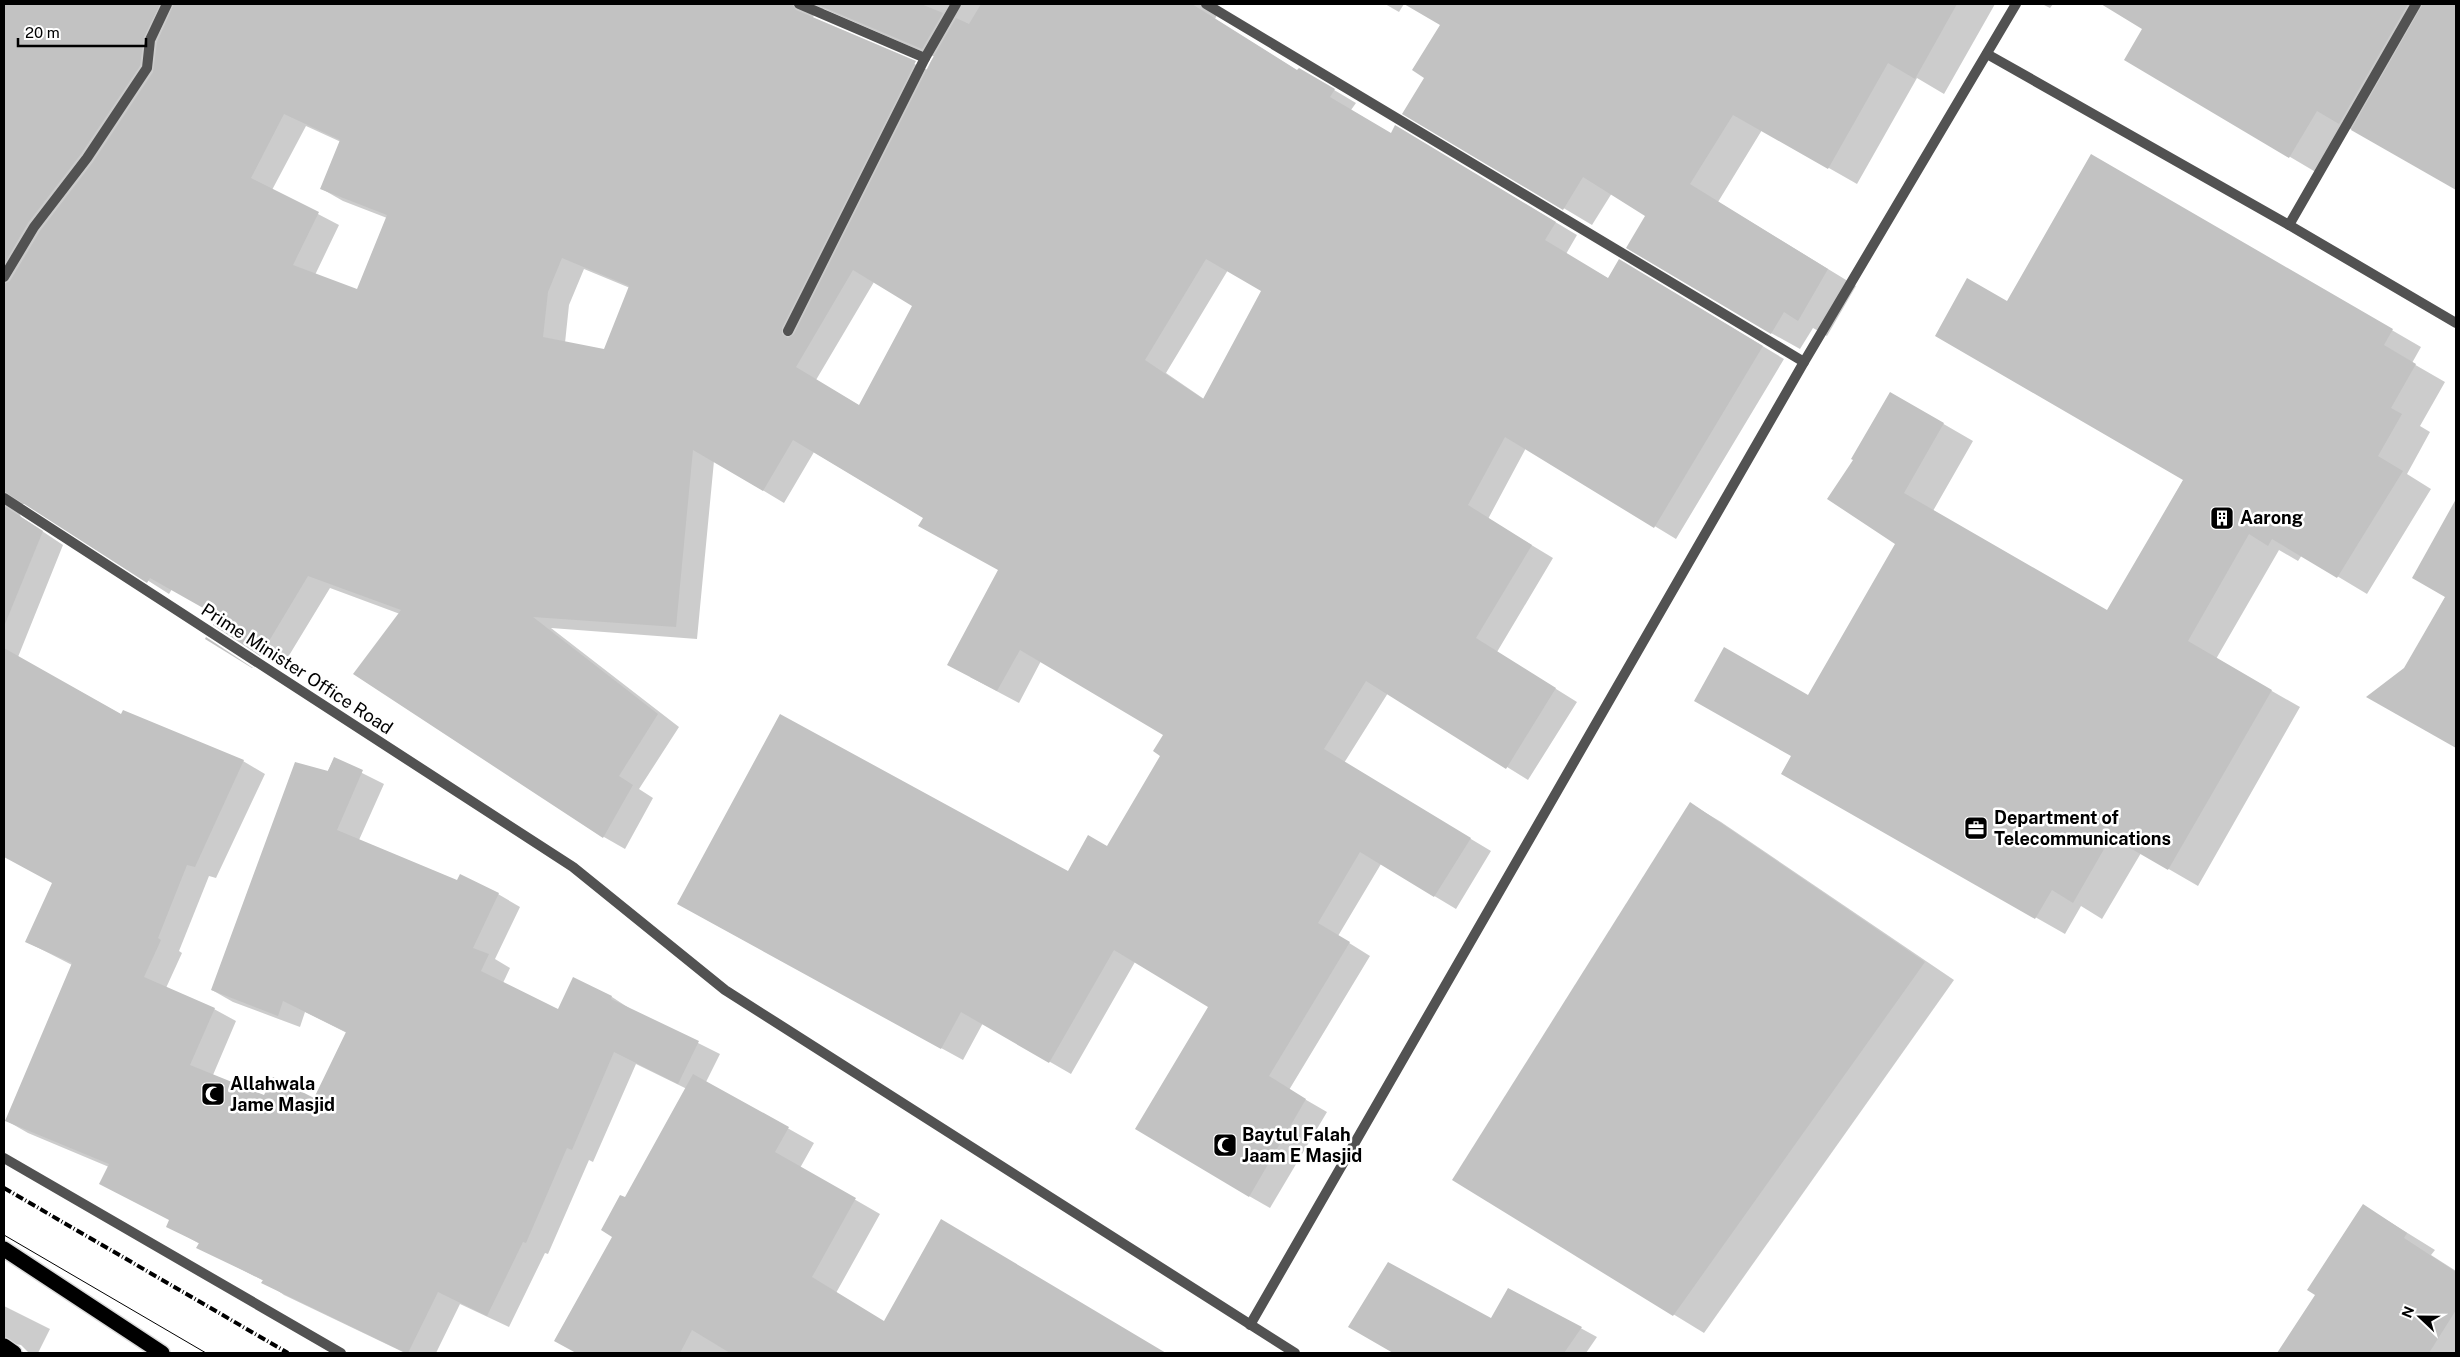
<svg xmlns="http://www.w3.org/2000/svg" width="2460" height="1357" font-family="'Public Sans',sans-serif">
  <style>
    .shadow { fill: #0003; fill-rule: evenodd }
    .building { fill: #c2c2c2; fill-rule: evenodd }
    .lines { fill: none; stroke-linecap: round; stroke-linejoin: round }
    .motorway-casing { stroke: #dbdbdb; stroke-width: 18 }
    .minor { stroke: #525252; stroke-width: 10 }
    .tertiary { stroke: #525252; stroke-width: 10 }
    .motorway { stroke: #000; stroke-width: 15 }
    .tram { stroke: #000; stroke-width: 1 }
    .rail { stroke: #000; stroke-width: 4; stroke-dasharray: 8 2.5 1 2.5; stroke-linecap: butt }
    .labels { text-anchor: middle; stroke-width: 5; stroke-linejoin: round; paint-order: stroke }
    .poi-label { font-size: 18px; font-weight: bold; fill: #000; stroke: #fff; text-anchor: start }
    .street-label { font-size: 18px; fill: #000; stroke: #fff }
  </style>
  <rect width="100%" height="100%" fill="#fff"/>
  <!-- shadow -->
  <g class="shadow">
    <path d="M4,4H587L608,13L612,4H885L891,6L892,4H1200L1217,15L1215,19L1298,71L1299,69L1356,103L1351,110L1391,134L1417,139L1577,235L1566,254L1609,279L1641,273L1784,359L1676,539L1526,448L1488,519L1553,558L1497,652L1577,702L1528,780L1388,693L1344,763L1491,851L1456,909L1381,864L1338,936L1370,956L1289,1090L1327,1112L1270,1208L1249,1196L1210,1007L1135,962L1071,1074L983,1023L963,1060L700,916L1068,873L1107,848L1162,756L1165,734L1041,661L1019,703L970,677L1000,570L924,518L814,452L784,503L714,461L697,639L551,628L679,727L639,789L653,798L625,849L604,837L400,614L330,588L282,667L261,655L220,616L172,589L169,594L28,504H22L18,510L21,517L63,545L18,657L122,715L243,761L265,774L216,878L209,876L179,951L182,953L166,988L214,1009L236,1021L213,1075L264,1096L315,1100L347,1033L305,1012L300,1027L233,1002L212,990L334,759L384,784L359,840L458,882L498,894L520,907L495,959L510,968L503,983L558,1010L612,997L632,1010L720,1054L706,1082L814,1143L800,1168L880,1214L836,1293L884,1322L1160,1350L1158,1353H578L555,1340L614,1236L626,1199L687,1089L636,1064L593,1162L589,1160L548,1254L545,1253L509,1327L460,1304L436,1353H405L284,1295L264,1281L198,1247L200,1244L168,1226L170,1220L109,1167L28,1133L7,1121L72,965L27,942L54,883L4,856ZM824,9L935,57L928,70L813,19L814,13ZM306,126L341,142L322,189L343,201L387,218L358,290L315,275L339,225L272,190ZM584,269L630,288L605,350L565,343L569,305ZM1228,270L1263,290L1204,399L1166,373ZM874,282L914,306L860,406L816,380Z"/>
    <polygon points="1385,4 1404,4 1399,12"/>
    <polygon points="1407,4 1995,4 1944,94 1917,78 1857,184 1762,130 1718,202 1856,286 1827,336 1813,328 1800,349 1771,333 1647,216 1612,193 1592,225 1404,113 1426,77 1442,25"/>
    <polygon points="2042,4 2053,4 2050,8"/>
    <polygon points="2118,4 2456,4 2456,188 2347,127 2319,174 2126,60 2144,29 2114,11"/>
    <polygon points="2091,156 2421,347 2412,363 2445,382 2420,426 2430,432 2407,474 2431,489 2367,594 2302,555 2298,561 2279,550 2216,659 2300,707 2198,886 2141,853 2102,919 2081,906 2065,934 1782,773 1792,756 1809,697 1897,544 1855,459 1890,393 1973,441 1933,511 2108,612 2184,479 2007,303"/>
    <polygon points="2456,502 2456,747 2368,697 2405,669 2446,596 2414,577"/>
    <polygon points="1691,804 1721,822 1954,980 1704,1333 1454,1180"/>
    <polygon points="2364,1206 2435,1250 2431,1255 2456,1271 2456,1353 2279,1353 2317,1295"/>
    <polygon points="1509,1289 1597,1337 1586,1353 1437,1353 1434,1351 1433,1353 1395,1353 1349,1326 1491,1320"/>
    <polygon points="4,1306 50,1329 38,1353 29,1353 21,1345 14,1344 4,1353"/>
  </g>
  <!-- building -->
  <g class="building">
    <polygon points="4,4 160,4 144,37 140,66 81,154 28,223 4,264"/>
    <path d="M174,4H792L796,10L916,61L782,328V334L788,338L794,334L931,61L956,18L969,24L981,4H1192L1297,70L1299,68L1335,89L1330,97L1391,133L1395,125L1556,222L1545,240L1608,278L1619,259L1763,346L1654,528L1505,437L1468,505L1532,545L1476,638L1556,688L1506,769L1366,681L1324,749L1471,838L1434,897L1360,852L1318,923L1350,942L1269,1076L1306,1099L1249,1197L1135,1129L1208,1007L1114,950L1049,1063L961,1012L941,1049L677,904L780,714L1068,871L1088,835L1107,846L1160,756L1153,751L1163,735L1020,650L997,691L947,665L998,570L918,526L923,518L793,440L763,491L693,450L676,627L533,617L658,714L619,776L633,785L603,838L353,674L401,610L308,576L260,656L213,625L219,617L150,578L147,583L4,491V284L10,281L40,231L93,162L153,72L157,42ZM284,114L340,140L320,189L387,215L357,289L293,265L319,212L251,178ZM562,258L629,286L604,349L543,337L548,292ZM1206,259L1261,291L1203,399L1145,360ZM853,270L912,306L859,405L796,367Z"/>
    <polygon points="816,4 921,4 943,13 922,49"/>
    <polygon points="1404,4 1957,4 1915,79 1888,63 1828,169 1733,115 1690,184 1828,269 1798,321 1784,312 1771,334 1626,248 1645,216 1583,177 1563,210 1402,114 1424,78 1412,70 1440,25"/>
    <polygon points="2101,4 2408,4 2339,124 2317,111 2289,158 2124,60 2142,29"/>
    <polygon points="2423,4 2456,4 2456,190 2351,130"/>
    <polygon points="2091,154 2393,329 2384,345 2416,364 2391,408 2402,414 2378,456 2403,471 2337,578 2272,539 2268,546 2249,534 2188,641 2272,690 2168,870 2111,837 2073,903 2052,890 2035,919 1781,774 1791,756 1694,701 1724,647 1808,695 1895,544 1827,499 1853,460 1851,459 1890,392 1944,423 1904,493 2107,610 2183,480 1935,336 1967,278 2007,301"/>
    <polygon points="2456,499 2456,748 2366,697 2404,668 2445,597 2412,578"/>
    <polygon points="4,506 43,531 5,624 4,623"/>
    <polygon points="206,637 253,668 252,668 205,639"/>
    <polygon points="4,648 121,714 123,710 244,760 195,867 187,865 158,938 161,940 144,977 215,1008 190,1065 264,1095 273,1077 314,1098 346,1032 283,1001 278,1016 211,990 295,762 328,771 334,757 363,770 337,830 457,880 460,874 499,893 473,948 489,954 481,971 558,1009 573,977 612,996 611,999 699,1041 678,1084 614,1052 572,1150 567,1148 526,1243 523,1242 487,1316 438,1292 408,1353 406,1353 261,1283 263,1280 196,1248 199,1243 166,1227 169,1220 99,1184 109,1164 5,1121 72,963 25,942 52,883 4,857"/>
    <polygon points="1690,802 1925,962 1673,1316 1452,1180"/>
    <polygon points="693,1074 789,1127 775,1152 856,1198 812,1277 884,1321 941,1219 1166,1353 730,1353 692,1330 680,1353 576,1353 554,1341 612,1237 601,1230 620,1195 625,1197"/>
    <polygon points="2363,1204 2407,1233 2404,1238 2456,1272 2456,1310 2429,1353 2277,1353 2315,1295 2307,1290"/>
    <polygon points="1388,1262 1491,1318 1508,1288 1582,1327 1564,1353 1393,1353 1348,1327"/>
  </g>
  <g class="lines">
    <!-- motorway casing -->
    <g class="motorway-casing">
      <g id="motorway">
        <polyline points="4,1249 162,1353"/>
        <polyline points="4,1346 14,1353"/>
      </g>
    </g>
    <!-- minor -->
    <g class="minor">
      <polyline points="799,4 925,58"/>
      <polyline points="1987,54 2289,225 2456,323"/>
      <polyline points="2289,225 2416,4"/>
      <polyline points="4,277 34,227 87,158 147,68 150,40 167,4"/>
      <polyline points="788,331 925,58 956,4"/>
      <polyline points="4,498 573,867 725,990 1295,1353"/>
      <polyline points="4,1158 341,1353"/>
    </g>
    <!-- tertiary -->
    <g class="tertiary">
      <polyline points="1206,4 1804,362"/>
      <polyline points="1250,1325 1804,362 2016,4"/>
    </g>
    <!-- motorway -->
    <use href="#motorway" class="motorway"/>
    <!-- tram -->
    <polyline class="tram" points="4,1235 206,1353"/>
    <!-- rail -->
    <polyline class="rail" points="4,1188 288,1353"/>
  </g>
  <!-- icons -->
  <defs>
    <g id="building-square" transform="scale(1.25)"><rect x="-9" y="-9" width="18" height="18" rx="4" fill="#000" stroke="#fff"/><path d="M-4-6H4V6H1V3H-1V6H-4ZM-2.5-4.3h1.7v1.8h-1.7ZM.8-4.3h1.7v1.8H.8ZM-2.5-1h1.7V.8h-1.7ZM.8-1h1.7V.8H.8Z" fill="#fff"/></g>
    <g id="office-square" transform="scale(1.25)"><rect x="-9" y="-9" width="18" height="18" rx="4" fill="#000" stroke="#fff"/><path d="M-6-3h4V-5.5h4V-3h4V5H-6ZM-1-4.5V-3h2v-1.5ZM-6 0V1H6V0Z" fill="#fff"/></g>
    <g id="mosque-square" transform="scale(1.25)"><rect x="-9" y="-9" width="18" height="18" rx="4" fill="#000" stroke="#fff"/><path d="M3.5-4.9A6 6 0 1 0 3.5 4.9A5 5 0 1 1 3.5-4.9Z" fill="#fff"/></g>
  </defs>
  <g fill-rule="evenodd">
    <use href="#building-square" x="2222" y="518"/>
    <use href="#office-square" x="1976" y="828"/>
    <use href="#mosque-square" x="213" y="1094"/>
    <use href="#mosque-square" x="1225" y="1145"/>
  </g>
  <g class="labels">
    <!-- poi labels -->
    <g class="poi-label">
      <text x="2240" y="524">Aarong</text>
      <text x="1994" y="824">Department of<tspan x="1994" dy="21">Telecommunications</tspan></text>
      <text x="230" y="1090">Allahwala<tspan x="230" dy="21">Jame Masjid</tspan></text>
      <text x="1242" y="1141">Baytul Falah<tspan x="1242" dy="21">Jaam E Masjid</tspan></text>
    </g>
    <!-- street labels -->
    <g class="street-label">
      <text transform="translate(297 669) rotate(33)" y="6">Prime Minister Office Road</text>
    </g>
  </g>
  <!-- border -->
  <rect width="2460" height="1357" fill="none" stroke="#000000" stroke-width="10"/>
  <!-- north arrow -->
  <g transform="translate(2420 1317) rotate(292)" stroke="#ffffff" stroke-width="4" paint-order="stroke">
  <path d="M0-4L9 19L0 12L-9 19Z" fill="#000000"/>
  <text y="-8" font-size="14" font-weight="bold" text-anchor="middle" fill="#000000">N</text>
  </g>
  <!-- scale -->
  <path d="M18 38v8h128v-8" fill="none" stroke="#000000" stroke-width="2.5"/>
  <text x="25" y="38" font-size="15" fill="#000000" stroke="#ffffff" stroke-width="4" paint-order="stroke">20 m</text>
</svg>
